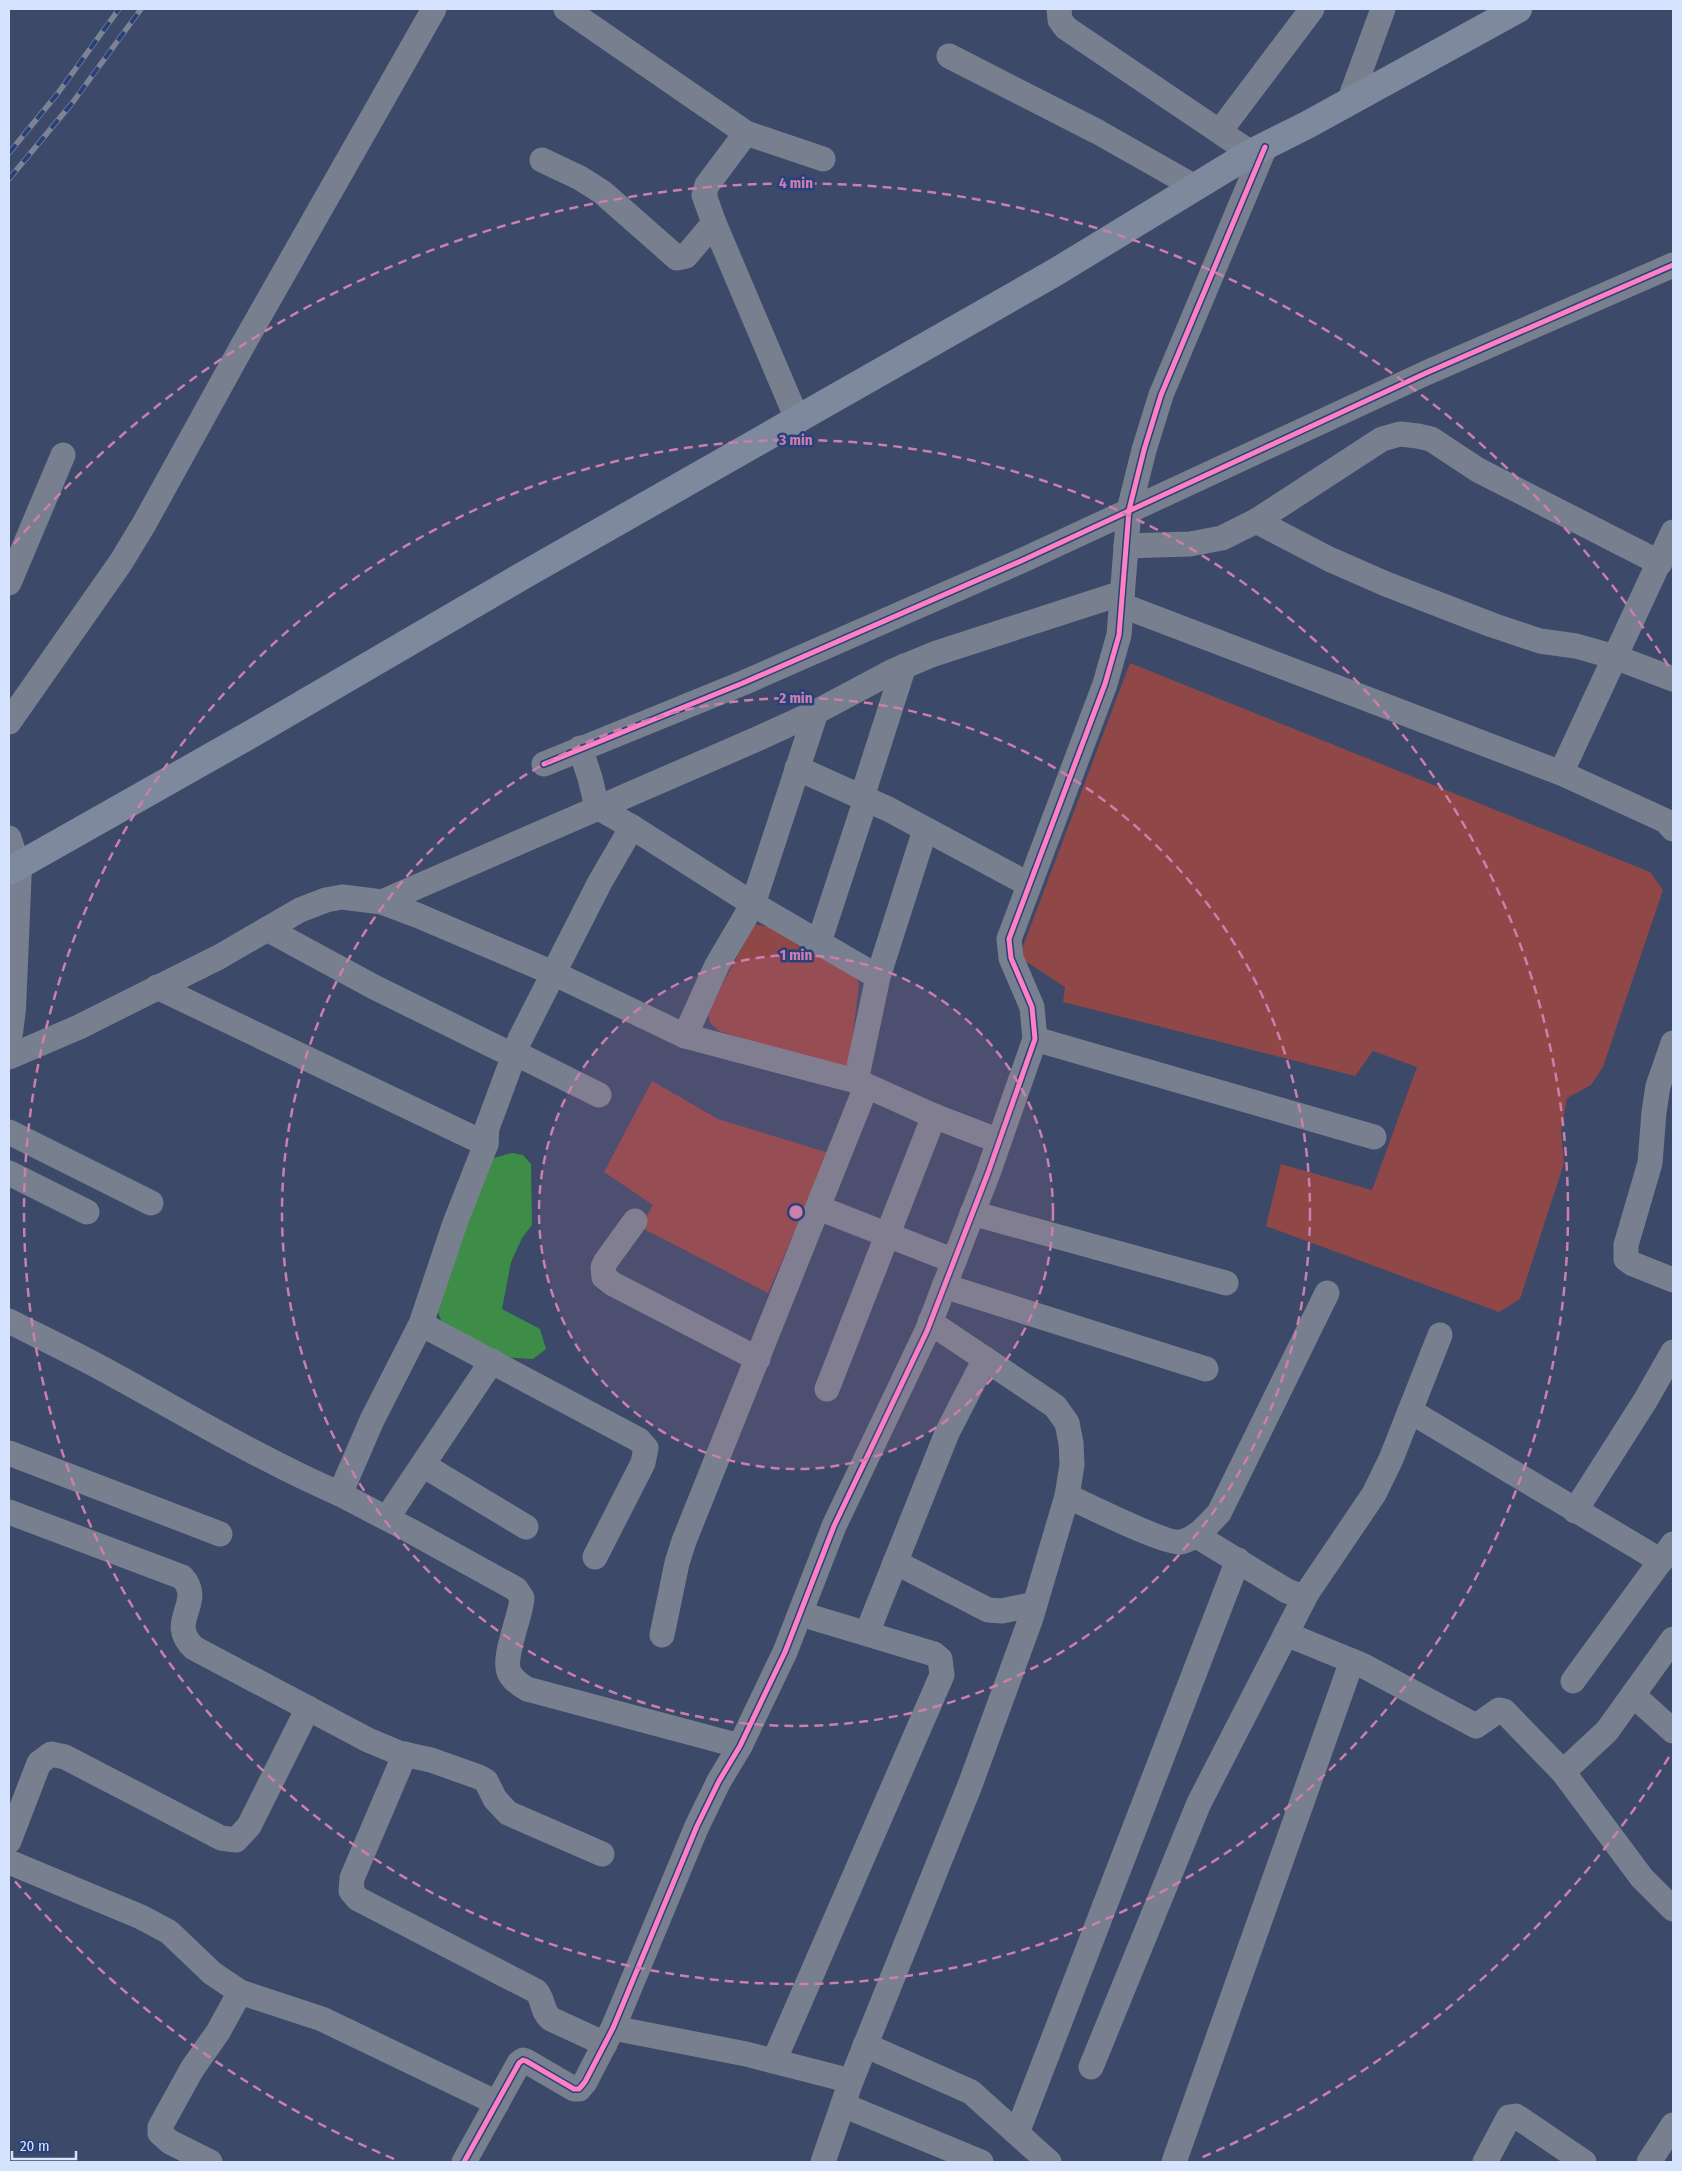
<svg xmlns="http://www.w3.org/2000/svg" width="1682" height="2171" font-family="'Fira Sans Condensed',sans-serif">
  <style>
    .green { fill: #8f4748 }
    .water { fill: #3d8c47 }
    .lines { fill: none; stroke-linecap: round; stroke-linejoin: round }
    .minor { stroke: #787f8e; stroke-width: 25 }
    .tertiary { stroke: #787f8e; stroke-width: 28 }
    .primary { stroke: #7f899e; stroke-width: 28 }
    .rail-casing { stroke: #7c8494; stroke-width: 5.5 }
    .rail { stroke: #29417b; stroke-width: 4; stroke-dasharray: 11; stroke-linecap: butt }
    .cycleway-casing { stroke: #29417b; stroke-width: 8 }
    .cycleway { stroke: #ff80c0; stroke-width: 5 }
    .ring { fill: none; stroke: #cc7ead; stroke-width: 2.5; stroke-dasharray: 9 6 }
    .centre { fill: #cc7ead; stroke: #29417b; stroke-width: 2.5 }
    .ring-label { font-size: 15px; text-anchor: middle; font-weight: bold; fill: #cc7ead; stroke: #29417b; stroke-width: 5; stroke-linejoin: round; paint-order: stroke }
  </style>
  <rect width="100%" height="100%" fill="#3c4968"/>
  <!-- green -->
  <g class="green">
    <polygon points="1130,663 1650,872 1663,890 1603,1067 1591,1085 1567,1098 1561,1130 1564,1163 1520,1299 1499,1312 1266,1226 1281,1164 1372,1190 1417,1067 1373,1051 1355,1076 1063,1002 1065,987 1019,957"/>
    <polygon points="754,924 776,928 849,967 859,983 849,1070 827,1065 719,1031 710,1023 708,1012"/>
    <polygon points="652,1081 718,1119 829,1153 768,1293 640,1227 653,1205 604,1172"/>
  </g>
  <!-- water -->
  <polygon class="water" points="512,1153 523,1155 531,1164 532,1225 522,1238 511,1262 502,1309 540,1329 546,1349 533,1359 502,1357 443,1326 438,1312 465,1207 490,1159"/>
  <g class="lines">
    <!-- minor -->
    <g class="minor">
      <polyline points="566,9 746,133 823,159"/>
      <polyline points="1059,9 1060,20 1066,28 1251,153"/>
      <polyline points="949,56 1098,132 1195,187"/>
      <polyline points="1350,99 1383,9"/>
      <polyline points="1220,131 1312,9"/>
      <polyline points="746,133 707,185 704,195 714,223 798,421"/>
      <polyline points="542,160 580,178 602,192 677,258 686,256 714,223"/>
      <polyline points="1256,521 1329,559 1386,584 1492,625 1540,641 1576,646 1615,657 1673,679"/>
      <polyline points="1126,546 1190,544 1222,538 1256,521 1382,439 1400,434 1418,436 1431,439 1478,470 1660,563"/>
      <polyline points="9,583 63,455"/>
      <polyline points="1121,605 1561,773 1666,821 1673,829"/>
      <polyline points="9,722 121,562 144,524 244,343 434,9"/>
      <polyline points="580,748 590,778 597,807 632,827 753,904 878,977"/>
      <polyline points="544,764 743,683 1021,561 1426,373 1673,265"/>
      <polyline points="797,768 888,809 1028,884"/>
      <polyline points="1561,773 1673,532"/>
      <polyline points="862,797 904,666"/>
      <polyline points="9,838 18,866"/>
      <polyline points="382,902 757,739 816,712 893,671 934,654 1122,593"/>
      <polyline points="267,929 374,987 514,1056"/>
      <polyline points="819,942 866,799"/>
      <polyline points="157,987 486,1144"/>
      <polyline points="685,1036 717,965 753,904 816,712"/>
      <polyline points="1035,1039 1374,1137"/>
      <polyline points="1673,1043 1658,1086 1654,1112 1650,1163 1626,1245 1626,1259 1633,1264 1673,1280"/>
      <polyline points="515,1053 599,1095"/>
      <polyline points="9,1057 79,1027 219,957 300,910 326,900 342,897 382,902 419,916 553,973 685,1036 856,1081 934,1116 999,1141"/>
      <polyline points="856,1081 878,977 925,830"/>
      <polyline points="9,1132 151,1203"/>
      <polyline points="9,1173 87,1212"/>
      <polyline points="819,1208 954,1261"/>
      <polyline points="972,1213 1226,1283"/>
      <polyline points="635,1221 606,1261 603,1267 604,1277 613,1284 758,1359"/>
      <polyline points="944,1286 1206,1369"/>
      <path d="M9,1321C44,1339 80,1356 114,1375C189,1416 262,1460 340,1494L372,1420L421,1324L455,1223L486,1144L487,1128L520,1039L600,882L632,827"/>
      <polyline points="421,1324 639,1440 646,1448 643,1463 595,1557"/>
      <polyline points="827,1389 934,1116"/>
      <polyline points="1410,1411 1661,1561"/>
      <polyline points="9,1453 220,1534"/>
      <polyline points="423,1465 526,1527"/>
      <path d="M340,1494L409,1530L516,1589L522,1598C521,1617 501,1659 510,1674C514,1681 520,1685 527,1689L740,1746"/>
      <path d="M1067,1496C1085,1504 1167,1545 1181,1542C1198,1538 1207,1525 1219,1513L1327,1293"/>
      <polyline points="1575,1511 1645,1401 1673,1352"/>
      <path d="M9,1512L182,1577C206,1603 165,1621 194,1648L368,1740L399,1753L431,1760L479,1777L486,1781L495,1799L508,1813L602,1854"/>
      <polyline points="387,1518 492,1361"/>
      <polyline points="1197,1536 1287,1591 1301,1596 1307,1593 1374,1494 1391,1459 1440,1335"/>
      <polyline points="895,1562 988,1610 1002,1611 1035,1604"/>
      <polyline points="867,1633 947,1433 985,1359"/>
      <polyline points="1286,1634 1362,1665 1476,1726 1499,1710 1504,1711 1563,1772 1642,1878 1673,1909"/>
      <polyline points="662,1635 677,1563 684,1541 866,1087"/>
      <polyline points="1573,1681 1673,1544"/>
      <polyline points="1633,1695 1673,1731"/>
      <path d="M405,1754L352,1878L351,1891L358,1899L536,1991C544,1999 541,2011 551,2019L605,2044"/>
      <polyline points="1563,1772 1607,1731 1673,1639"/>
      <polyline points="9,1841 39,1763 51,1754 65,1757 221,1838 236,1840 249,1826 308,1708"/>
      <polyline points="9,1862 141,1917 169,1932 212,1973 240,1992 322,2019 497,2103"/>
      <polyline points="613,2028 746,2054 851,2081"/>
      <polyline points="865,2045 971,2092 1049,2162"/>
      <polyline points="774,2061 942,1675 940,1659 934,1654 801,1614"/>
      <polyline points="1091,2067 1199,1803 1307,1593"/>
      <polyline points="843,2105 981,2162"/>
      <polyline points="1017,2133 1238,1560"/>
      <polyline points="210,2162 170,2142 160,2133 160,2127 192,2069 218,2032 240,1992"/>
      <polyline points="464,2162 519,2063 523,2060 526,2061 574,2089 579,2089 585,2082 613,2028 697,1826 719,1781 740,1746 785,1652 834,1526 927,1331 988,1173 1035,1039 1032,1007 1011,958 1009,939 1105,684 1119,635 1129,510 1144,450 1161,395 1265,147"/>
      <polyline points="823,2162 851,2081 970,1785 1031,1618 1067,1496 1072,1465 1071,1443 1067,1423 1055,1406 930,1322"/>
      <polyline points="1174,2162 1352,1661"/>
      <polyline points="1485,2162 1509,2117 1516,2116 1584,2162"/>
      <polyline points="1649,2162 1673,2125"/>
    </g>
    <!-- tertiary -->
    <polyline class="tertiary" points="9,1033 12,1009 18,866"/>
    <!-- primary -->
    <polyline class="primary" points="9,871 253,733 524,575 1054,273 1251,153 1307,125 1518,9"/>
    <!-- rail casing -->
    <g class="rail-casing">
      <g id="rail">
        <polyline points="9,153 58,93 119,9"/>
        <polyline points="9,179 73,102 141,9"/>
      </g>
    </g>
    <!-- rail -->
    <use href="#rail" class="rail"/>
    <!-- cycleway casing -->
    <g class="cycleway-casing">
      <g id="cycleway">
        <polyline points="544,764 743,683 1021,561 1426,373 1673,265"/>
        <polyline points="464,2162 519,2063 523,2060 526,2061 574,2089 579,2089 585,2082 613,2028 697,1826 719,1781 740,1746 785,1652 834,1526 927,1331 988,1173 1035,1039 1032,1007 1011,958 1009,939 1105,684 1119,635 1129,510 1144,450 1161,395 1265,147"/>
      </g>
    </g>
    <!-- cycleway -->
    <use href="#cycleway" class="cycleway"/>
  </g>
  <!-- distance rings -->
  <circle cx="796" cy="1212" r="257" fill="#cc7ead" fill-opacity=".12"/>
  <g class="ring">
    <circle cx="796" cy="1212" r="257"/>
    <circle cx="796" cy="1212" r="514"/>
    <circle cx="796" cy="1212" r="772"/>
    <path d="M1669 1757A1029 1029 0 0 1 1198 2159M394 2159A1029 1029 0 0 1 14 1880M14 544A1029 1029 0 0 1 1669 667"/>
  </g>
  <circle cx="796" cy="1212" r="8" class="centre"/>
  <g class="ring-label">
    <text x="796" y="188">4 min</text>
    <text x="796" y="445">3 min</text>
    <text x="796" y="703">2 min</text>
    <text x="796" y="960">1 min</text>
  </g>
  <!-- border -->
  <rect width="1682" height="2171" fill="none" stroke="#d5e3ff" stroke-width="20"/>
  <!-- scale -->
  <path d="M12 2151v8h64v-8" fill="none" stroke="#d5e3ff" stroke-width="2.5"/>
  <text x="20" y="2151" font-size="15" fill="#d5e3ff" stroke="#29417b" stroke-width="4" paint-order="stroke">20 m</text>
</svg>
